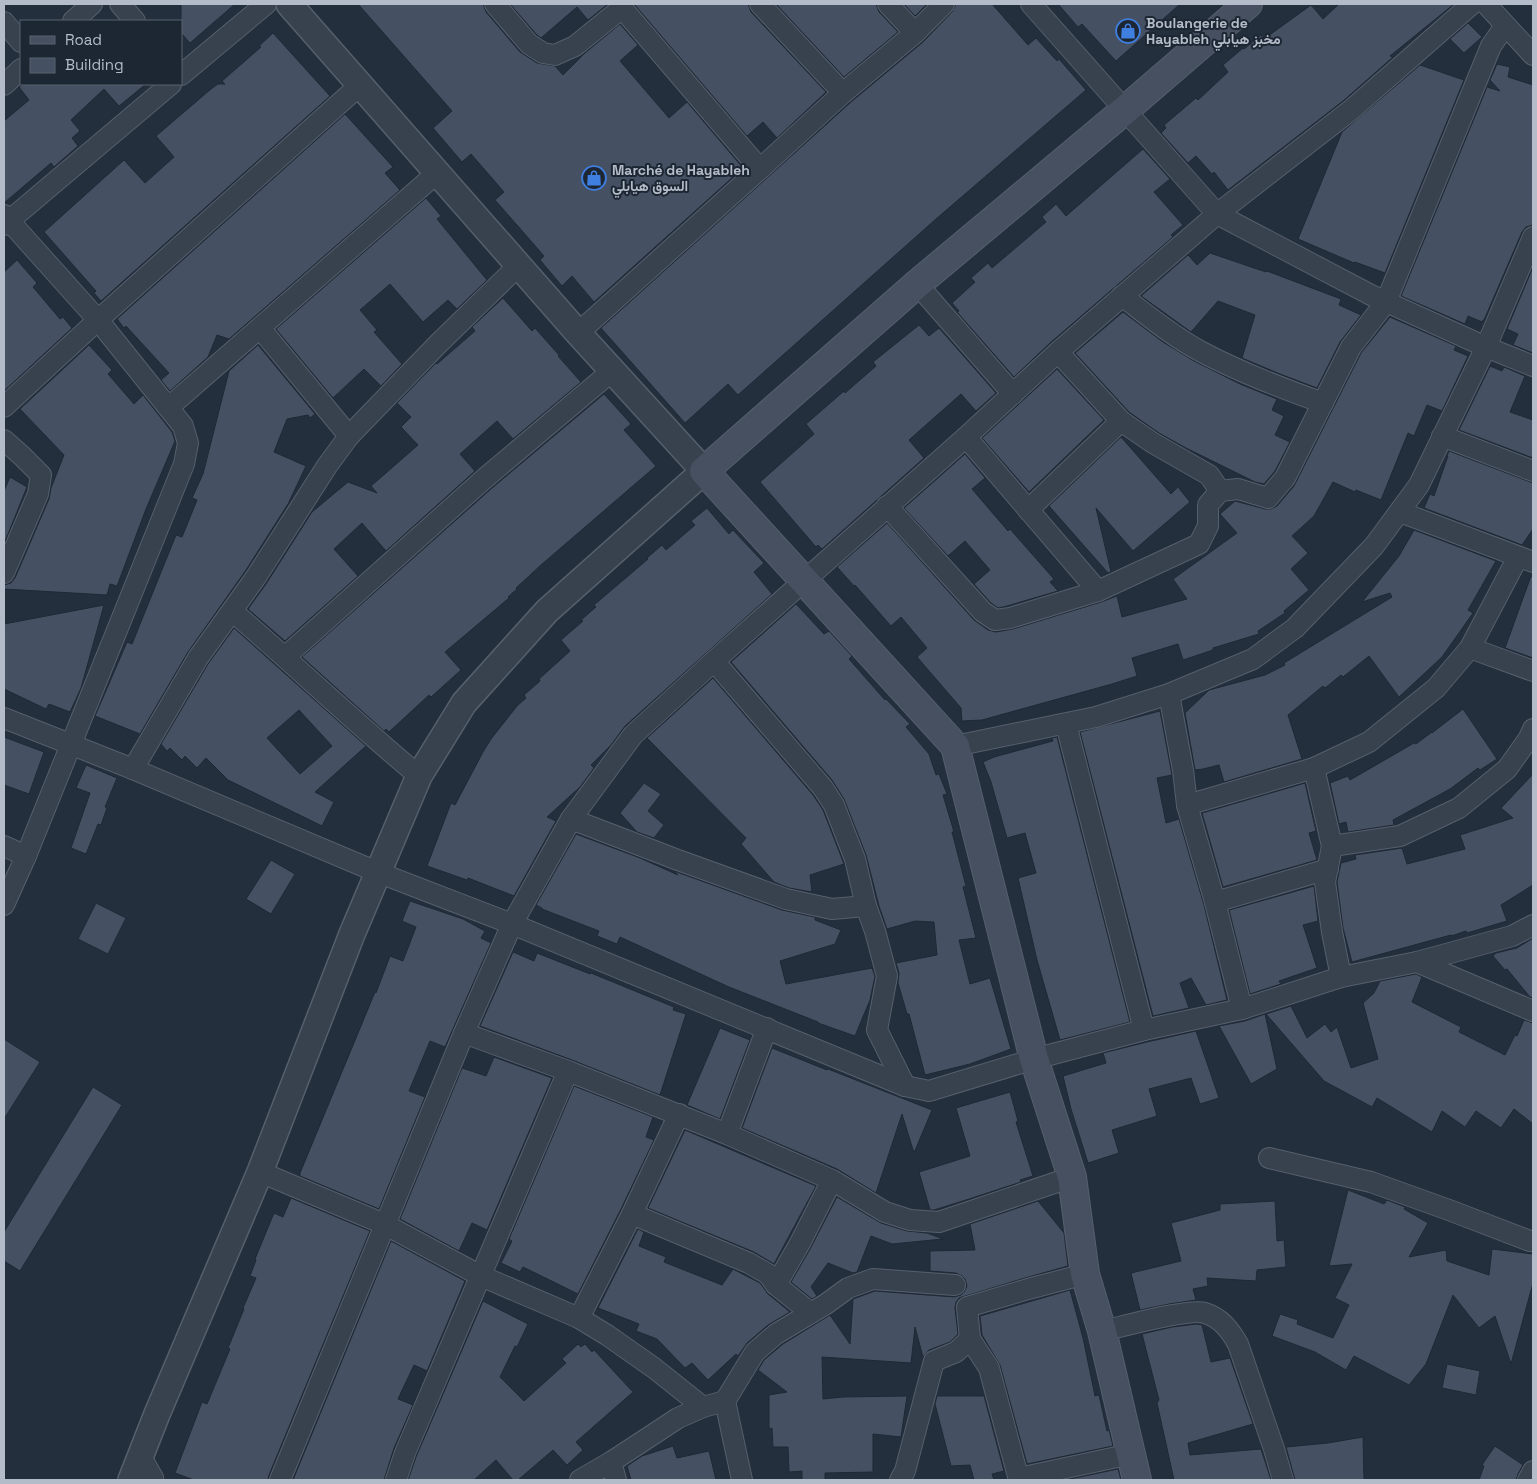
<svg xmlns="http://www.w3.org/2000/svg" width="1537" height="1484" font-family="'Space Grotesk',Vazirmatn,sans-serif">
  <style>
    .building { fill: #455162; stroke: #1f2835; fill-rule: evenodd }
    .lines { fill: none; stroke-linecap: round; stroke-linejoin: round }
    .minor-casing { stroke: #565f6c; stroke-width: 22 }
    .tertiary-casing { stroke: #565f6c; stroke-width: 28 }
    .secondary-casing { stroke: #565f6c; stroke-width: 30 }
    .minor { stroke: #38414e; stroke-width: 20 }
    .tertiary { stroke: #38414e; stroke-width: 25 }
    .secondary { stroke: #465061; stroke-width: 28 }
    .labels { text-anchor: middle; stroke-width: 4; stroke-linejoin: round; paint-order: stroke }
    .poi-label { font-size: 14px; font-weight: bold; fill: #b4bcc9; stroke: #1d2633; text-anchor: start }
  </style>
  <rect width="100%" height="100%" fill="#242f3e"/>
  <!-- building -->
  <g class="building">
    <polygon points="181,4 235,4 190,43 181,33"/>
    <polygon points="358,4 483,4 486,12 520,52 537,63 555,66 563,75 585,53 620,24 638,45 620,61 669,118 687,102 743,168 594,302 572,276 562,286 540,260 544,256 495,200 504,192 471,154 462,162 433,128 452,111"/>
    <polygon points="510,4 608,4 588,20 577,7 541,38 537,35"/>
    <polygon points="634,4 748,4 751,12 826,92 777,138 763,122 747,136"/>
    <polygon points="776,4 876,4 879,12 898,32 844,77"/>
    <polygon points="904,4 927,4 915,16"/>
    <polygon points="956,4 992,4 1028,45 1036,38 1057,61 1059,59 1086,90 936,219 738,395 728,384 685,423 601,328 851,102 923,42 952,12"/>
    <polygon points="1058,4 1180,4 1116,61 1082,24 1078,27"/>
    <polygon points="1339,4 1454,4 1390,56 1393,57 1343,101 1228,190 1214,172 1212,174 1196,156 1188,163 1161,133 1166,128 1164,125 1196,98 1198,100 1228,72 1223,65 1243,48 1244,49 1261,35 1264,39 1311,5 1323,19"/>
    <polygon points="1468,23 1482,37 1464,53 1450,39"/>
    <polygon points="273,33 330,96 101,301 94,293 96,291 44,232 124,160 145,183 174,157 156,136 211,89 218,84 225,84 222,81 261,47 259,46"/>
    <polygon points="1497,64 1510,67 1508,77 1533,85 1533,225 1526,227 1522,232 1484,320 1483,320 1482,322 1468,316 1465,324 1401,296 1487,87 1500,91 1490,80"/>
    <polygon points="1420,65 1464,80 1385,273 1355,262 1354,263 1298,239 1342,132"/>
    <polygon points="23,84 146,84 119,106 104,89 71,120 80,131 72,138 78,146 54,167 51,163 4,203 4,121 29,100 19,87"/>
    <polygon points="345,114 393,167 385,173 400,190 229,339 217,335 208,357 170,391 161,380 169,373 126,326 124,328 117,319"/>
    <polygon points="1143,149 1170,179 1154,192 1183,225 1171,235 1173,237 1050,343 1014,377 957,312 959,311 952,303 975,282 971,278 988,263 992,268 1046,222 1042,217 1056,204 1066,216"/>
    <polygon points="426,198 441,216 437,219 487,280 457,309 448,300 423,322 390,284 360,310 377,330 374,332 402,364 381,386 364,369 333,398 276,329"/>
    <polygon points="1210,253 1266,272 1267,271 1341,299 1339,305 1361,315 1340,342 1317,388 1280,374 1242,358 1255,315 1218,301 1191,332 1141,296 1188,255 1197,265"/>
    <polygon points="17,260 37,283 33,287 60,319 63,317 72,328 4,391 4,272"/>
    <polygon points="1533,267 1533,353 1513,345 1518,334 1507,329"/>
    <polygon points="503,298 532,331 535,328 559,355 558,356 581,382 513,439 497,421 460,454 475,471 386,551 362,523 334,549 358,576 285,641 248,609 266,584 312,512 348,482 377,493 371,486 418,445 401,427 411,417 397,403 436,363 437,364 475,331 472,327"/>
    <polygon points="1123,312 1163,342 1194,361 1240,384 1277,399 1272,410 1284,416 1275,435 1290,442 1275,471 1264,484 1255,482 1186,448 1159,433 1129,412 1075,353"/>
    <polygon points="1390,317 1456,346 1454,350 1468,356 1442,411 1427,405 1414,436 1408,433 1381,500 1356,490 1355,492 1333,482 1314,516 1292,536 1308,553 1291,569 1309,590 1284,611 1285,613 1258,631 1259,634 1213,648 1213,650 1183,660 1178,644 1132,658 1137,676 1112,684 982,720 962,721 961,708 917,657 927,648 901,617 891,626 855,585 854,586 837,567 887,523 974,620 988,630 996,632 1013,629 1101,602 1117,596 1122,617 1187,599 1173,579 1237,533 1220,514 1235,501 1265,509 1271,509 1277,506 1294,486 1361,353"/>
    <polygon points="919,325 929,336 939,328 996,393 976,411 961,394 909,440 924,458 822,549 818,545 816,547 760,482 814,434 806,424 844,391 845,393 876,366 873,362"/>
    <polygon points="89,345 112,370 108,374 134,404 143,395 172,432 175,441 146,509 117,586 110,584 107,595 4,589 4,585 11,583 15,578 49,499 51,488 64,455 20,409"/>
    <polygon points="258,345 315,414 310,418 308,415 287,419 274,452 306,466 288,504 246,570 188,652 140,734 95,716 127,642 132,644 176,535 182,537 197,500 192,498 203,474 229,371"/>
    <polygon points="1490,366 1502,371 1504,367 1525,376 1510,412 1533,420 1533,458 1459,430"/>
    <polygon points="1057,369 1104,420 1029,492 982,438"/>
    <polygon points="604,394 631,424 624,430 656,466 541,565 516,588 517,589 508,597 509,598 445,652 461,670 431,697 429,695 389,732 386,729 384,731 302,657 492,488"/>
    <polygon points="1121,437 1171,494 1178,487 1190,502 1133,551 1096,508 1111,572 1108,573 1049,506"/>
    <polygon points="1449,451 1533,483 1533,529 1522,545 1424,508 1430,494 1434,496 1448,456 1447,456"/>
    <polygon points="965,454 985,478 972,489 1008,531 1010,529 1054,579 1050,582 1058,591 1007,606 998,608 991,603 974,584 990,570 965,541 948,556 904,508"/>
    <polygon points="10,477 27,487 4,544 4,491"/>
    <polygon points="707,508 729,534 733,530 764,563 754,572 772,594 625,726 611,745 591,765 594,768 580,787 547,817 556,821 514,896 468,878 467,880 427,866 451,803 455,805 483,752 491,739 517,706 526,698 524,695 540,681 539,679 570,651 561,640 583,621 581,620 596,607 594,605 648,559 647,558 662,545 666,550 695,525 691,521"/>
    <polygon points="1414,530 1496,561 1468,610 1473,613 1442,657 1399,697 1369,656 1343,677 1341,675 1325,688 1323,686 1288,715 1302,759 1224,782 1219,765 1203,769 1195,770 1185,713 1209,690 1265,675 1285,665 1284,663 1392,597 1390,593 1362,602 1399,556"/>
    <polygon points="1531,576 1533,577 1533,658 1505,648"/>
    <polygon points="796,604 824,634 829,631 852,656 849,659 885,700 886,699 910,724 906,727 929,754 936,775 939,774 947,794 943,795 954,832 952,832 966,886 963,887 976,938 959,940 970,984 990,978 1011,1049 970,1064 925,1075 909,1014 907,1014 898,983 899,973 896,963 937,955 934,922 915,921 887,929 879,906 866,855 844,799 832,780 731,662"/>
    <polygon points="104,605 81,688 70,712 49,704 46,709 4,689 4,624"/>
    <path d="M234,628L366,746L315,792L334,802L322,826L228,780L206,758L197,768L185,756L182,760L170,748L167,751L161,744L208,664ZM299,710L332,746L300,774L267,738Z"/>
    <polygon points="713,678 813,795 823,810 844,864 810,875 812,892 789,888 774,882 741,844 746,838 647,738"/>
    <polygon points="1463,709 1497,759 1480,770 1478,768 1450,789 1393,820 1394,825 1348,832 1346,822 1339,824 1330,783 1348,776 1350,780 1414,743 1416,744 1432,732 1432,733"/>
    <polygon points="1160,711 1172,775 1157,778 1166,823 1179,819 1204,905 1227,1000 1206,1005 1191,978 1180,983 1189,1008 1153,1016 1080,732"/>
    <polygon points="4,737 44,752 29,794 4,785"/>
    <polygon points="1057,737 1130,1022 1060,1040 1037,960 1018,878 1036,873 1025,833 1007,838 991,782 983,762 994,757 1053,741 1052,738"/>
    <polygon points="86,765 117,778 105,807 107,808 101,825 98,824 86,854 71,848 90,793 76,788"/>
    <polygon points="1533,774 1533,885 1501,905 1507,921 1467,933 1466,931 1451,936 1451,935 1352,962 1343,928 1337,882 1341,863 1356,859 1355,855 1402,848 1407,864 1465,849 1460,835 1513,818 1501,808"/>
    <polygon points="644,783 661,794 648,811 664,825 654,838 637,832 620,813"/>
    <polygon points="1305,783 1316,831 1309,833 1317,860 1223,887 1202,813"/>
    <polygon points="576,834 640,858 678,875 674,871 782,910 815,917 815,920 841,930 835,944 780,961 786,984 872,968 875,976 870,1000 855,1036 818,1023 818,1022 729,987 620,937 617,944 597,936 599,931 542,909 542,908 536,905"/>
    <polygon points="271,860 295,874 271,914 246,899"/>
    <polygon points="1314,886 1318,921 1303,925 1317,968 1279,981 1281,984 1250,994 1229,910"/>
    <polygon points="410,901 463,919 485,931 481,938 491,943 445,1047 430,1041 409,1091 425,1097 379,1209 300,1176 300,1173 375,992 376,993 390,956 403,961 416,927 402,921"/>
    <polygon points="96,903 126,918 108,954 78,939"/>
    <polygon points="1533,938 1533,998 1530,997 1507,969 1505,970 1493,956 1496,953 1517,948"/>
    <polygon points="513,952 534,961 537,953 590,974 591,973 652,998 674,1007 673,1010 686,1014 660,1095 572,1060 480,1026"/>
    <polygon points="1416,974 1422,977 1412,1002 1461,1027 1459,1032 1505,1055 1515,1035 1517,1036 1524,1020 1533,1023 1533,1124 1514,1109 1501,1128 1476,1111 1465,1127 1442,1111 1432,1132 1377,1098 1372,1107 1324,1081 1266,1014 1291,1006 1307,1038 1325,1024 1331,1032 1337,1027 1351,1068 1378,1059 1363,1003 1374,993 1380,981"/>
    <polygon points="1265,1014 1277,1069 1251,1084 1219,1026 1245,1021"/>
    <polygon points="720,1028 750,1040 720,1119 687,1105"/>
    <polygon points="1196,1031 1219,1098 1200,1104 1191,1078 1149,1089 1157,1116 1112,1130 1119,1153 1088,1163 1071,1109 1063,1076 1106,1063 1103,1053 1147,1042"/>
    <polygon points="4,1039 40,1062 4,1119"/>
    <polygon points="772,1048 827,1070 828,1069 932,1110 914,1153 902,1114 876,1193 837,1169 742,1128"/>
    <polygon points="494,1057 552,1078 487,1230 472,1223 459,1251 400,1219 462,1068 486,1076"/>
    <polygon points="574,1086 653,1117 646,1137 654,1140 621,1209 578,1294 523,1267 520,1272 501,1263 512,1241 509,1239"/>
    <polygon points="93,1087 122,1105 20,1271 4,1261 4,1232"/>
    <polygon points="1010,1092 1018,1121 1016,1122 1033,1176 1020,1180 1021,1182 966,1200 934,1210 930,1210 919,1172 970,1156 956,1108"/>
    <polygon points="685,1130 816,1186 774,1264 754,1252 648,1208"/>
    <polygon points="1348,1190 1384,1204 1387,1200 1405,1207 1404,1209 1428,1223 1409,1257 1446,1250 1447,1261 1489,1275 1492,1249 1533,1254 1533,1283 1511,1364 1495,1316 1479,1328 1453,1295 1426,1364 1409,1385 1354,1356 1346,1370 1315,1352 1272,1336 1280,1314 1298,1320 1297,1324 1333,1338 1349,1305 1335,1298 1352,1264 1329,1266"/>
    <polygon points="837,1197 881,1223 907,1231 927,1233 943,1239 892,1244 871,1236 857,1272 853,1273 828,1263 811,1287 817,1296 812,1299 791,1282 810,1249"/>
    <polygon points="291,1198 370,1231 269,1475 268,1480 194,1480 175,1473 202,1402 207,1404 230,1349 228,1348 244,1309 243,1308 256,1278 250,1276 256,1260 255,1259 274,1213 283,1217"/>
    <polygon points="1038,1201 1064,1233 1068,1266 1025,1278 959,1298 956,1302 955,1308 958,1334 950,1342 929,1350 923,1357 915,1327 911,1363 822,1357 823,1399 843,1397 907,1396 901,1437 873,1434 873,1472 825,1473 825,1480 802,1480 802,1471 789,1472 788,1447 773,1447 772,1428 769,1429 769,1395 787,1392 758,1370 764,1360 783,1344 830,1315 850,1344 853,1299 875,1291 954,1297 961,1295 964,1292 967,1286 965,1279 962,1276 956,1273 930,1271 930,1251 975,1250 970,1224"/>
    <polygon points="1275,1201 1277,1241 1284,1240 1286,1267 1257,1270 1256,1281 1207,1278 1208,1286 1193,1289 1196,1300 1169,1304 1140,1310 1131,1273 1181,1261 1171,1223 1220,1210 1220,1204"/>
    <polygon points="638,1229 644,1232 639,1246 666,1257 664,1262 722,1285 733,1269 760,1283 768,1294 790,1312 768,1325 747,1343 738,1356 736,1354 708,1380 692,1363 685,1368 657,1339 636,1331 639,1324 598,1308"/>
    <polygon points="391,1241 465,1281 427,1371 414,1365 398,1399 413,1405 394,1448 384,1480 293,1480"/>
    <polygon points="1070,1290 1083,1338 1095,1396 1099,1395 1107,1431 1109,1430 1113,1446 1027,1464 1000,1365 982,1335 980,1316"/>
    <polygon points="483,1301 528,1324 517,1347 515,1346 500,1377 524,1401 566,1363 562,1359 578,1344 581,1347 585,1344 592,1352 594,1350 633,1392 576,1442 583,1450 567,1465 553,1450 518,1480 513,1480 496,1460 474,1480 408,1480 416,1457"/>
    <polygon points="1197,1324 1202,1325 1211,1362 1230,1358 1253,1424 1188,1443 1190,1455 1261,1449 1271,1480 1174,1480 1157,1403 1159,1400 1142,1334 1172,1327"/>
    <polygon points="1447,1364 1480,1371 1476,1395 1442,1388"/>
    <polygon points="937,1396 984,1396 1004,1471 992,1474 994,1480 974,1480 970,1465 951,1466 935,1404"/>
    <polygon points="1363,1437 1364,1480 1295,1480 1286,1447 1328,1443"/>
    <polygon points="673,1446 677,1458 709,1451 716,1480 631,1480 627,1466 642,1456"/>
    <polygon points="1495,1446 1523,1465 1518,1474 1516,1480 1479,1480 1484,1466 1482,1465"/>
    <polygon points="1118,1469 1121,1480 1065,1480"/>
  </g>
  <g class="lines">
    <!-- minor casing -->
    <g class="minor-casing">
      <g id="minor">
        <polyline points="120,4 135,21"/>
        <polyline points="495,4 529,44 543,53 555,55 575,46 622,8"/>
        <polyline points="620,4 622,8 760,169"/>
        <polyline points="760,4 843,93"/>
        <polyline points="888,4 915,33"/>
        <polyline points="1031,4 1217,214 1371,295 1486,347 1533,366"/>
        <polyline points="1486,4 1533,55"/>
        <polyline points="73,21 92,4"/>
        <polyline points="4,22 21,42"/>
        <polyline points="181,75 266,4"/>
        <polyline points="4,85 21,69"/>
        <polyline points="4,215 98,320 183,426 188,443 184,464 26,856 4,905"/>
        <polyline points="4,225 171,84"/>
        <polyline points="917,284 1013,394"/>
        <path d="M1122,296C1147,315 1172,336 1200,351C1239,372 1281,388 1323,403"/>
        <polyline points="260,328 349,436"/>
        <polyline points="578,333 760,169 843,93 915,33 944,4"/>
        <polyline points="1058,352 1121,421 1153,443 1209,475 1220,491"/>
        <polyline points="4,407 98,320 360,85"/>
        <polyline points="169,407 437,173"/>
        <polyline points="1442,436 1533,471"/>
        <polyline points="966,437 1098,591"/>
        <polyline points="4,440 22,456 41,475 38,494 4,573"/>
        <polyline points="887,506 983,612 995,620 1010,618 1098,591 1199,544 1208,526 1208,505 1220,491 1238,489 1268,498 1285,478 1351,347 1386,302 1491,46 1505,26"/>
        <polyline points="1028,510 1121,421"/>
        <polyline points="1400,512 1533,562"/>
        <path d="M232,611C295,665 355,723 419,776"/>
        <polyline points="1470,648 1533,671"/>
        <polyline points="285,657 484,479 612,371"/>
        <polyline points="714,661 823,788 834,805 855,859 866,906 875,931 887,976 877,1030 905,1086"/>
        <polyline points="1169,694 1183,770 1187,805 1215,902 1242,1009"/>
        <polyline points="4,718 133,769 377,872 512,924 905,1086 929,1091 1034,1059 1144,1030 1242,1009 1341,977 1417,962 1512,936 1533,925"/>
        <polyline points="1066,724 1144,1030"/>
        <polyline points="955,746 1096,717 1169,694 1253,659 1295,628 1374,546 1419,485 1486,347 1533,237"/>
        <polyline points="1314,768 1332,846 1400,836 1459,808 1507,769 1529,738 1533,729"/>
        <polyline points="133,769 198,658 256,577 327,466 349,436 438,344 518,266"/>
        <polyline points="1187,805 1314,768 1369,742 1436,688 1470,648 1518,557"/>
        <polyline points="571,819 678,860 786,899 832,909 866,906"/>
        <polyline points="4,846 26,856"/>
        <polyline points="1332,846 1325,882 1332,932 1341,977"/>
        <polyline points="1215,902 1328,869"/>
        <polyline points="1417,962 1533,1011"/>
        <polyline points="464,1033 568,1071 727,1134 832,1180 885,1212 910,1220 939,1222 1072,1177"/>
        <polyline points="727,1134 767,1028"/>
        <polyline points="1269,1158 1371,1182 1449,1210 1530,1241 1533,1241"/>
        <polyline points="260,1172 384,1224 481,1276 579,1318 607,1335 654,1368 703,1407"/>
        <polyline points="632,1214 749,1263 768,1274 776,1285 811,1313"/>
        <polyline points="776,1285 800,1243 832,1180"/>
        <polyline points="579,1318 632,1214 679,1114"/>
        <path d="M1102,1331C1121,1327 1189,1308 1205,1313C1221,1318 1230,1330 1238,1344L1274,1449L1283,1480"/>
        <polyline points="725,1401 755,1352 776,1334 826,1304 848,1288 873,1279 955,1285"/>
        <polyline points="141,1457 153,1478 152,1480"/>
        <polyline points="1019,1478 1131,1454"/>
        <polyline points="280,1480 464,1033 512,924 571,819 633,735 714,661 966,437 1058,352 1217,214 1351,110 1472,4"/>
        <polyline points="396,1480 405,1453 568,1071"/>
        <polyline points="580,1480 611,1462"/>
        <polyline points="616,1480 611,1462 678,1418 703,1407 725,1401 742,1480"/>
        <polyline points="900,1480 905,1471 934,1361 956,1352 970,1339"/>
        <polyline points="1019,1480 989,1368 970,1339 967,1307 1028,1289 1085,1274"/>
        <polyline points="1528,1480 1533,1471"/>
      </g>
    </g>
    <!-- tertiary casing -->
    <g class="tertiary-casing">
      <polyline id="tertiary" points="131,1480 157,1414 260,1172 352,934 419,776 464,703 547,611 704,471 578,333 289,4"/>
    </g>
    <!-- secondary casing -->
    <g class="secondary-casing">
      <polyline id="secondary" points="1137,1480 1102,1331 1085,1274 1072,1177 1034,1059 955,746 704,471 917,284 1125,110 1248,4"/>
    </g>
    <!-- minor -->
    <use href="#minor" class="minor"/>
    <!-- tertiary -->
    <use href="#tertiary" class="tertiary"/>
    <!-- secondary -->
    <use href="#secondary" class="secondary"/>
  </g>
  <!-- icons -->
  <defs>
    <g id="shop-ring" transform="scale(1.25)"><circle r="9.5" fill="#1d2633" stroke="#3f7fe0" stroke-width="1.5"/><path d="M-5-2.5h2.3a2.7 3.5 0 0 1 5.4 0H5L5.5 6h-11ZM-1.5-2.5h3a1.5 2.3 0 0 0-3 0Z" fill="#3f7fe0"/></g>
  </defs>
  <g fill-rule="evenodd">
    <use href="#shop-ring" x="1128" y="31"/>
    <use href="#shop-ring" x="594" y="178"/>
  </g>
  <g class="labels">
    <!-- poi labels -->
    <g class="poi-label">
      <text x="1146" y="28">Boulangerie de<tspan x="1146" dy="16">Hayableh مخبز هيابلي</tspan></text>
      <text x="612" y="175">Marché de Hayableh<tspan x="612" dy="16">السوق هيابلي</tspan></text>
    </g>
  </g>
  <!-- border -->
  <rect width="1537" height="1484" fill="none" stroke="#b4bcc9" stroke-width="10"/>
  <!-- legend -->
  <rect x="20" y="20" width="162" height="65" fill="#1d2633" stroke="#59626f"/>
  <rect x="30" y="36" width="25" height="8" fill="#465061" stroke="#59626f"/>
  <text x="65" y="45" font-size="15" fill="#b4bcc9">Road</text>
  <rect x="30" y="58" width="25" height="15" fill="#455162" stroke="#59626f"/>
  <text x="65" y="70" font-size="15" fill="#b4bcc9">Building</text>
</svg>
